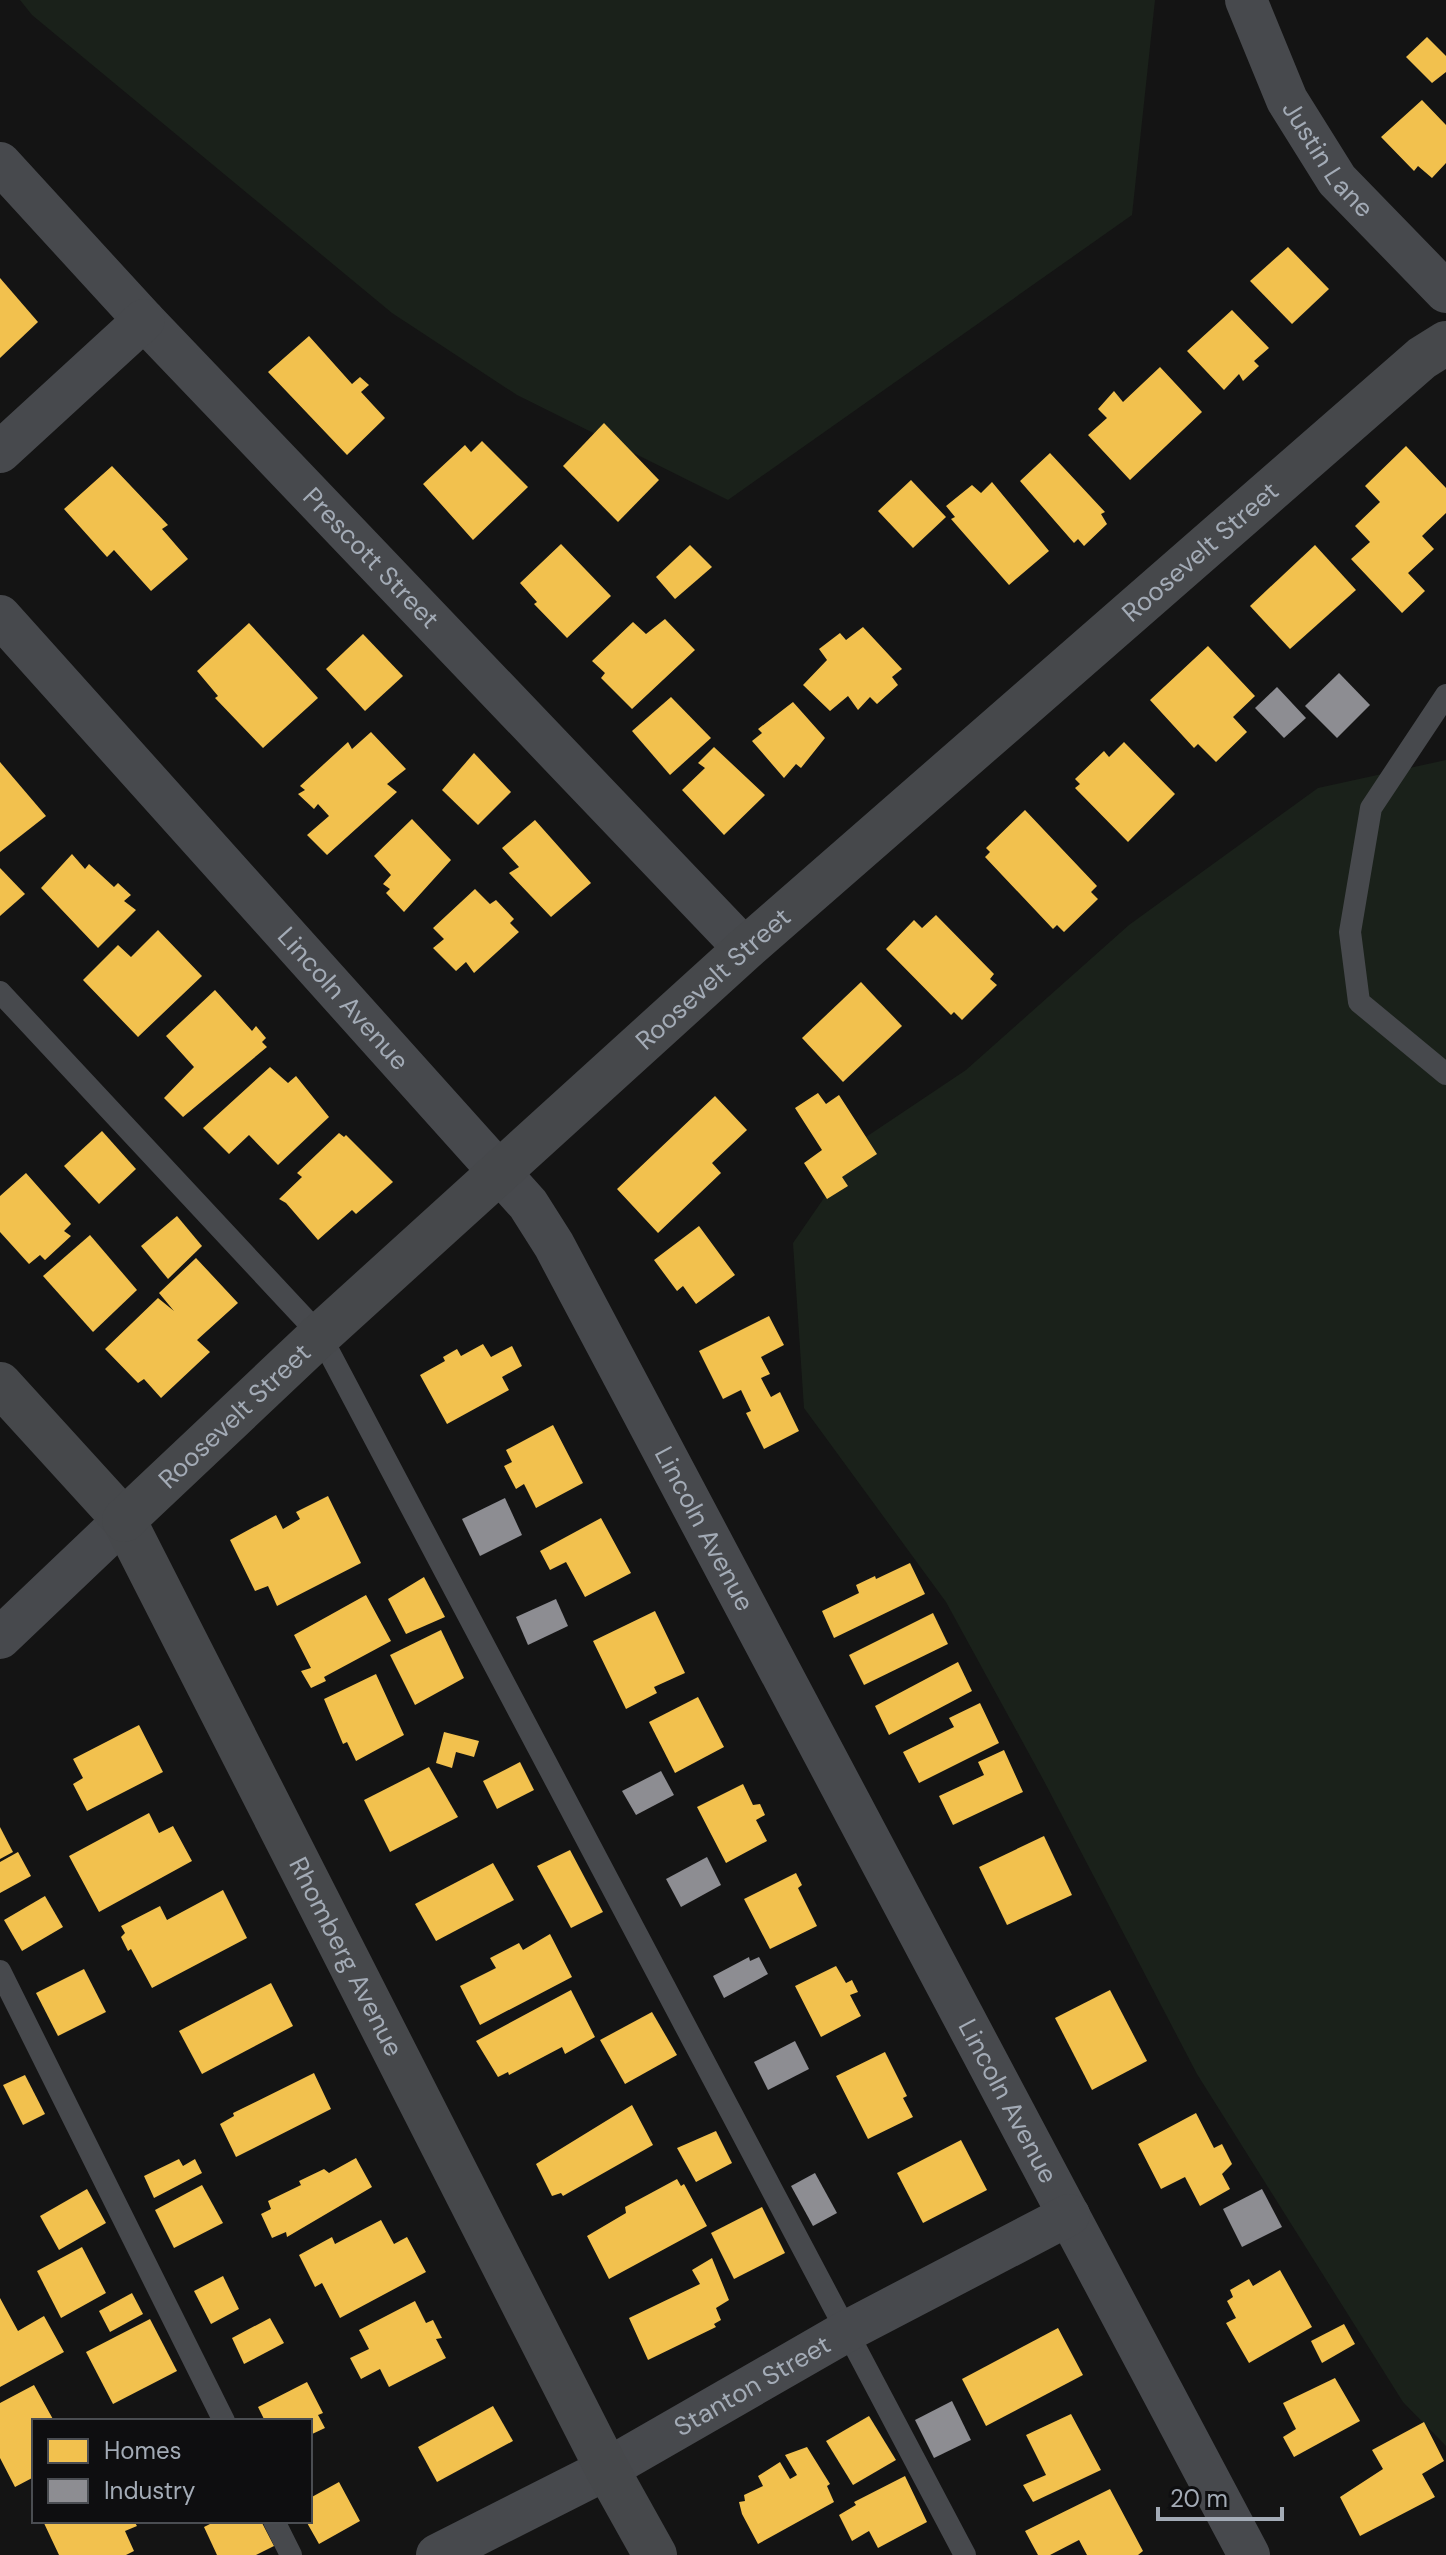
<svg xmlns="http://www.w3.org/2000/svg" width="1446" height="2555" font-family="'DM Sans',sans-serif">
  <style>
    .green { fill: #1a211a }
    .homes { fill: #f2c14e }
    .industry { fill: #8d8d92 }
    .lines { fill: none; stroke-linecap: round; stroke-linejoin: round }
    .lane { stroke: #47494d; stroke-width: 22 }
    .street { stroke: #47494d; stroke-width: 42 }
    .secondary { stroke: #46484b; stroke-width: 44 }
    .labels { text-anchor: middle; stroke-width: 8; stroke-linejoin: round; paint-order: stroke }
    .street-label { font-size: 26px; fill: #a3abb6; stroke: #0e0e10 }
  </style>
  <rect width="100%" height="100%" fill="#141414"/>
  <!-- green -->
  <g class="green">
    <polygon points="20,0 1155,0 1132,215 728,500 517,395 392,313 32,15"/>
    <polygon points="1446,760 1446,2446 1403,2402 1197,2074 1044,1781 946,1602 804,1408 793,1243 866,1137 966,1070 1129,925 1318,788"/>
  </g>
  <!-- homes -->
  <g class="homes">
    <polygon points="1427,37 1446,56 1446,72 1432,83 1406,57"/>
    <polygon points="1422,100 1446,125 1446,163 1432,178 1418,166 1414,171 1381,137"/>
    <polygon points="1288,247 1329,289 1292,324 1250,281"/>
    <polygon points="0,278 38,322 0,358"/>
    <polygon points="1232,310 1269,348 1254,361 1259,366 1243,381 1239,374 1224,390 1187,351"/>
    <polygon points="309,336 352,384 360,377 369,385 361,392 385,418 347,455 268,372"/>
    <polygon points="1160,367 1202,412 1130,480 1088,435 1107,418 1098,409 1114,391 1123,402"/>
    <polygon points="604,423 659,480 618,522 563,466"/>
    <polygon points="482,441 528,487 473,540 423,484 465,445 471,452"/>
    <polygon points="1406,446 1446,488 1446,513 1422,536 1434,549 1408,573 1425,591 1402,613 1351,559 1370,542 1355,526 1380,502 1365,486"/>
    <polygon points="1050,453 1105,512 1101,514 1107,524 1084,546 1078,539 1074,543 1020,481"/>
    <polygon points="112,466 168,525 162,529 188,559 151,591 114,550 107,557 64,509"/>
    <polygon points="911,480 946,517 913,548 878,511"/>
    <polygon points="992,482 1049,551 1009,585 951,519 955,517 946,506 972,485 981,493"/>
    <polygon points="561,544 611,596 567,638 534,604 537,602 520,583"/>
    <polygon points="690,545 712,567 675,599 656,577"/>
    <polygon points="1315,545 1356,590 1290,649 1250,606"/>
    <polygon points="665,619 695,650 632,709 601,678 605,673 592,661 633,622 646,634"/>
    <polygon points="249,623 318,698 263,748 215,698 218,696 197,671"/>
    <polygon points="863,627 902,669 892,677 898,685 877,704 870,697 858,710 848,696 830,711 803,685 827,660 819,649 840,633 846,640"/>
    <polygon points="363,634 403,676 365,711 326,669"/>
    <polygon points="1208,646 1255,696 1233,717 1247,732 1216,762 1198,744 1194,748 1150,700"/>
    <polygon points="671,697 711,738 670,775 632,731"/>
    <polygon points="793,702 825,738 801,768 796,764 784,778 752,741 762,733 758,729"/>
    <polygon points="371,732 406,769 387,784 397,792 327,855 307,835 329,816 318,804 314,809 298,794 305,790 300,786 348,742 352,749"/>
    <polygon points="1124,742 1175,794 1128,842 1075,788 1080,784 1075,779 1104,751 1109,757"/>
    <polygon points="714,747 765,795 724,835 682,790 705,768 698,763"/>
    <polygon points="474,753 511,792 478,825 442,790"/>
    <polygon points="0,762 46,816 0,852"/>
    <polygon points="1025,810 1097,886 1091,892 1098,899 1064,932 1057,925 1053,929 985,857 990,852 986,848"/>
    <polygon points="412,819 451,860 404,912 386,893 390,889 383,884 391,875 374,856"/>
    <polygon points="535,820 591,883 551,917 509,873 519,867 502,848"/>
    <polygon points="72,854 85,869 89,864 114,887 118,883 131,895 124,901 136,910 98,948 41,888"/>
    <polygon points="0,868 25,894 0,916"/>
    <polygon points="475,889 490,904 496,900 514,919 510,923 519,932 474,973 466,962 456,971 433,948 444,939 433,928"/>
    <polygon points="936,915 994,974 990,979 997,985 962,1020 954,1012 951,1015 886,949 914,920 922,928"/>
    <polygon points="158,930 202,976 138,1037 83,980 118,945 131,957"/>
    <polygon points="861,982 902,1026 843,1082 802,1038"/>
    <polygon points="215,990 252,1031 256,1026 266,1038 262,1042 267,1047 183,1117 164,1098 194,1067 166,1036"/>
    <polygon points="270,1067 288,1083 296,1076 329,1117 278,1165 249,1135 229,1154 203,1128"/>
    <polygon points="818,1093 826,1104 839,1095 877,1154 842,1177 848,1186 827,1199 804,1163 822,1150 795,1108"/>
    <polygon points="715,1096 747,1130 712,1163 721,1173 658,1233 617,1189"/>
    <polygon points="102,1131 136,1169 99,1204 64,1166"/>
    <polygon points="339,1133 344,1137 346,1135 393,1182 356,1214 352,1210 318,1240 286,1203 279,1199 302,1177 297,1173"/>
    <polygon points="26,1173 71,1224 64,1231 71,1236 45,1260 40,1255 29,1264 0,1232 0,1196"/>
    <polygon points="177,1216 202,1246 168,1279 141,1246"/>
    <polygon points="699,1226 735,1275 696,1304 683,1286 677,1291 654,1260"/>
    <polygon points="90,1235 137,1290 93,1332 43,1276"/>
    <polygon points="196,1258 238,1303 197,1340 210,1352 161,1398 144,1379 138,1383 105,1349 158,1298 174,1311 159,1293"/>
    <polygon points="769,1316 784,1345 761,1357 770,1374 761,1378 771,1397 780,1392 799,1431 764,1449 746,1413 751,1411 741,1390 723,1399 699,1351"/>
    <polygon points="483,1344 491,1357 512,1346 522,1366 502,1377 509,1390 447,1424 420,1375 445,1361 443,1357 457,1349 461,1356"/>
    <polygon points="553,1425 583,1483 536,1508 524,1484 516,1489 504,1466 512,1462 506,1450"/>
    <polygon points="328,1496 361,1563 277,1606 268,1586 255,1591 230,1540 276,1515 283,1529 300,1519 296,1512"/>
    <polygon points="601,1518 631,1573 585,1597 566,1562 550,1570 540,1551"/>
    <polygon points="910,1563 925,1594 834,1638 822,1611 859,1593 856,1585 875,1576 876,1579"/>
    <polygon points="424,1577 445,1617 406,1634 388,1599"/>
    <polygon points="366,1595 391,1641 324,1677 326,1681 311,1688 301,1671 311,1668 294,1635"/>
    <polygon points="655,1611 685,1673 654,1687 657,1693 626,1709 593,1641"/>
    <polygon points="933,1613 948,1644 864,1685 849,1655"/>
    <polygon points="441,1630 464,1678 415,1705 390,1655"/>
    <polygon points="958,1662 972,1691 889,1735 875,1706"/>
    <polygon points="376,1674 404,1735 356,1761 347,1742 343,1744 324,1699"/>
    <polygon points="698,1697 724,1747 675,1773 649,1722"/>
    <polygon points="980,1703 999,1743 919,1783 903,1752 954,1727 949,1718"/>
    <polygon points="139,1725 163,1772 87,1811 73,1784 83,1778 73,1759"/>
    <polygon points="444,1732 479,1741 474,1757 456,1752 452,1768 436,1763"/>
    <polygon points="1004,1750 1023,1792 953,1825 939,1796 984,1775 978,1762"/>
    <polygon points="520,1762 534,1790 497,1809 483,1781"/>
    <polygon points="429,1767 458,1817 390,1852 364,1800"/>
    <polygon points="743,1784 753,1805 760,1804 765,1815 756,1820 767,1841 726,1863 697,1807"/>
    <polygon points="149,1813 159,1833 173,1826 192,1861 99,1912 69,1856"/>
    <polygon points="0,1827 13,1852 0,1859"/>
    <polygon points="1044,1836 1072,1895 1007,1925 979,1867"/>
    <polygon points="570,1850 603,1912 571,1928 537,1866"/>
    <polygon points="18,1852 31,1876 0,1893 0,1862"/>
    <polygon points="493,1863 514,1900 436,1941 415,1904"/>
    <polygon points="796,1873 802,1885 798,1888 817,1926 770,1949 744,1899"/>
    <polygon points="223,1890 247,1938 152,1988 131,1949 128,1951 121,1937 125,1933 121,1926 160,1906 167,1920"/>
    <polygon points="45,1896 63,1927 22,1951 4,1920"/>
    <polygon points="550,1934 572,1977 480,2025 460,1986 496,1968 490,1958 519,1943 523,1950"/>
    <polygon points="836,1966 846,1983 852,1980 858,1992 850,1995 861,2016 821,2037 795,1986"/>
    <polygon points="84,1969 106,2012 58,2036 36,1993"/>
    <polygon points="271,1983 293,2026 202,2074 179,2031"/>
    <polygon points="571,1990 595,2037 565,2054 562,2047 509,2075 508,2072 498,2077 476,2041"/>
    <polygon points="1110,1990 1147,2061 1092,2090 1055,2018"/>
    <polygon points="652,2012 677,2055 625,2084 600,2040"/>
    <polygon points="885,2052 907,2096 903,2098 913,2117 868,2139 836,2076"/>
    <polygon points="314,2073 331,2109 236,2157 220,2124 234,2116 233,2113"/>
    <polygon points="25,2075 45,2114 23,2125 3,2085"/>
    <polygon points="632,2105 653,2145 563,2196 561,2193 552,2196 536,2164"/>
    <polygon points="1196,2113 1214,2148 1222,2144 1232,2164 1222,2174 1230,2189 1200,2206 1185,2177 1161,2189 1138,2144"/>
    <polygon points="716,2131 732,2163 696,2182 677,2148"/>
    <polygon points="961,2140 987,2190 923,2223 897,2173"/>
    <polygon points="356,2158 372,2187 287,2237 286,2232 272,2238 261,2214 271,2209 268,2201 301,2185 299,2181 324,2169 329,2173"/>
    <polygon points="179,2159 183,2166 195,2159 202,2173 154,2198 144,2176"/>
    <polygon points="677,2179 681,2186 684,2184 707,2226 609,2279 587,2236 626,2213 625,2207"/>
    <polygon points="202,2185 223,2223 174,2248 155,2210"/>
    <polygon points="87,2189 106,2223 59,2250 40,2216"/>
    <polygon points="762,2207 785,2253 734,2279 711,2233"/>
    <polygon points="381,2220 394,2244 407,2237 426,2272 340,2318 322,2283 315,2287 299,2255 332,2237 335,2244"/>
    <polygon points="82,2247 106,2293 61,2318 37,2271"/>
    <polygon points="712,2258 729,2300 716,2308 721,2320 714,2324 716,2327 648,2360 629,2318 700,2284 692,2270"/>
    <polygon points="1280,2270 1312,2327 1249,2363 1226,2323 1236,2318 1227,2301 1233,2297 1230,2290 1249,2279 1253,2286"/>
    <polygon points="223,2276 239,2309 211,2324 194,2291"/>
    <polygon points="132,2293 143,2314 110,2332 99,2311"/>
    <polygon points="0,2298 18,2331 44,2316 64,2352 0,2387"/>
    <polygon points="415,2301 426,2323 433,2320 442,2338 436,2339 446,2358 389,2387 380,2369 361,2379 350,2358 369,2349 359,2330"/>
    <polygon points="270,2318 284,2343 244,2364 232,2338"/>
    <polygon points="150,2319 177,2371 113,2404 86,2352"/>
    <polygon points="1344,2324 1355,2344 1322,2363 1311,2341"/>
    <polygon points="1058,2328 1083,2375 986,2426 962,2379"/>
    <polygon points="1335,2378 1360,2421 1294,2457 1283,2437 1296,2429 1283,2403"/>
    <polygon points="307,2382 323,2413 318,2415 325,2428 310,2435 310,2421 265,2421 258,2407"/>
    <polygon points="34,2385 54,2421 34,2421 34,2477 15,2487 0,2458 0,2403"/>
    <polygon points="493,2406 513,2441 437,2482 418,2447"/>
    <polygon points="1071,2414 1101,2470 1033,2502 1023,2485 1046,2475 1026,2435"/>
    <polygon points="869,2416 896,2460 853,2485 826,2441"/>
    <polygon points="1424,2422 1444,2461 1422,2474 1435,2497 1360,2536 1340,2497 1383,2469 1372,2450"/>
    <polygon points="807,2447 830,2484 827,2486 834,2502 758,2544 742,2514 739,2502 745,2501 744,2495 763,2486 758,2476 780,2462 790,2479 797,2475 785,2455"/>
    <polygon points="905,2476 927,2522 878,2548 869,2531 852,2541 839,2515 856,2505 854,2502"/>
    <polygon points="339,2482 360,2521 319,2544 306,2521 310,2521 310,2498"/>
    <polygon points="1110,2489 1143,2551 1138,2555 1087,2555 1079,2540 1050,2555 1038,2555 1025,2531"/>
    <polygon points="43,2521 134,2521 137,2526 125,2531 134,2551 126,2555 59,2555"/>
    <polygon points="216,2521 261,2521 274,2546 256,2555 217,2555 204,2527"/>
  </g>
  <!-- industry -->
  <g class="industry">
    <polygon points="1339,673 1370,705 1337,738 1305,706"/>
    <polygon points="1277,687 1306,718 1284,738 1255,708"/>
    <polygon points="505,1498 522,1535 480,1556 462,1519"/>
    <polygon points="556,1599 568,1626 528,1645 516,1617"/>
    <polygon points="661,1771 674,1795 636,1815 622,1791"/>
    <polygon points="707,1857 721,1885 681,1907 666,1879"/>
    <polygon points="749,1957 750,1961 759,1957 768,1974 724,1998 713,1976"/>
    <polygon points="795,2041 809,2069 768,2090 754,2062"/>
    <polygon points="815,2173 837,2213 813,2226 791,2186"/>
    <polygon points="1262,2189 1282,2227 1242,2247 1223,2209"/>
    <polygon points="952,2401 971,2440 934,2458 915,2420"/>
  </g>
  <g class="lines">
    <!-- lane -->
    <g class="lane">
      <polyline points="1446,695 1371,808 1350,932 1359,1002 1446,1074"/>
      <polyline points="0,992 320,1335 965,2555"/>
      <polyline points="0,1971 224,2421"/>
      <polyline points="274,2521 291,2555"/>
    </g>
    <!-- street -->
    <g class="street">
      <path id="s1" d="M1246,0L1287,100L1337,180L1446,292"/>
      <path id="s2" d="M0,163L144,320L745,949"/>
      <polyline points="0,452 144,320"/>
      <path id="s3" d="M0,616L528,1204L554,1245L1249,2555"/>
      <polyline points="0,1638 124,1520"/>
      <path id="s4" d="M437,2555L607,2469L847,2331L1069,2215"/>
    </g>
    <!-- secondary -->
    <g class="secondary">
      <path id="s5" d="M0,1384L124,1520L607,2469L655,2555"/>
      <path id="s6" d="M124,1520L320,1335L745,949L1422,358L1446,343"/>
    </g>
  </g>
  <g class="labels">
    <!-- street labels -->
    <g class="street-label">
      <text dy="9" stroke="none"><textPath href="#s1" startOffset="180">Justin Lane</textPath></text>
      <text dy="9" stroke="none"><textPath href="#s6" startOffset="1448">Roosevelt Street</textPath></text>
      <text dy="9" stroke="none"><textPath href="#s2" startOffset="542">Prescott Street</textPath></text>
      <text dy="9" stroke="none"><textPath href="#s6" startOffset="800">Roosevelt Street</textPath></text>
      <text dy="9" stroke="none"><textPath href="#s3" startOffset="514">Lincoln Avenue</textPath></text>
      <text dy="9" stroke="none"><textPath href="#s6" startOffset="152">Roosevelt Street</textPath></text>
      <text dy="9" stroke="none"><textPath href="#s3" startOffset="1160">Lincoln Avenue</textPath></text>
      <text dy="9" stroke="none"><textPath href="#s5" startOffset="674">Rhomberg Avenue</textPath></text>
      <text dy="9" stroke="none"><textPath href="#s3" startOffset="1808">Lincoln Avenue</textPath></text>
      <text dy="9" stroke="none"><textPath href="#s4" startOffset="358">Stanton Street</textPath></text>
    </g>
  </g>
  <!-- legend -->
  <rect x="32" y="2419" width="280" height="104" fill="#0e0e10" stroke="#4a4d52" stroke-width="2"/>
  <rect x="48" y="2439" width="40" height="24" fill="#f2c14e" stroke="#4a4d52" stroke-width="2"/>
  <text x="104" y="2459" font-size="24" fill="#a3abb6">Homes</text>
  <rect x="48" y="2479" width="40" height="24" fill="#8d8d92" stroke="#4a4d52" stroke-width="2"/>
  <text x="104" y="2499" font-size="24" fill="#a3abb6">Industry</text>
  <!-- scale -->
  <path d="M1158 2507v12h124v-12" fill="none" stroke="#a3abb6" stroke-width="4"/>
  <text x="1170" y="2507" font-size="24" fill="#a3abb6" stroke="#0e0e10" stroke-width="6" paint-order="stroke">20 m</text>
</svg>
